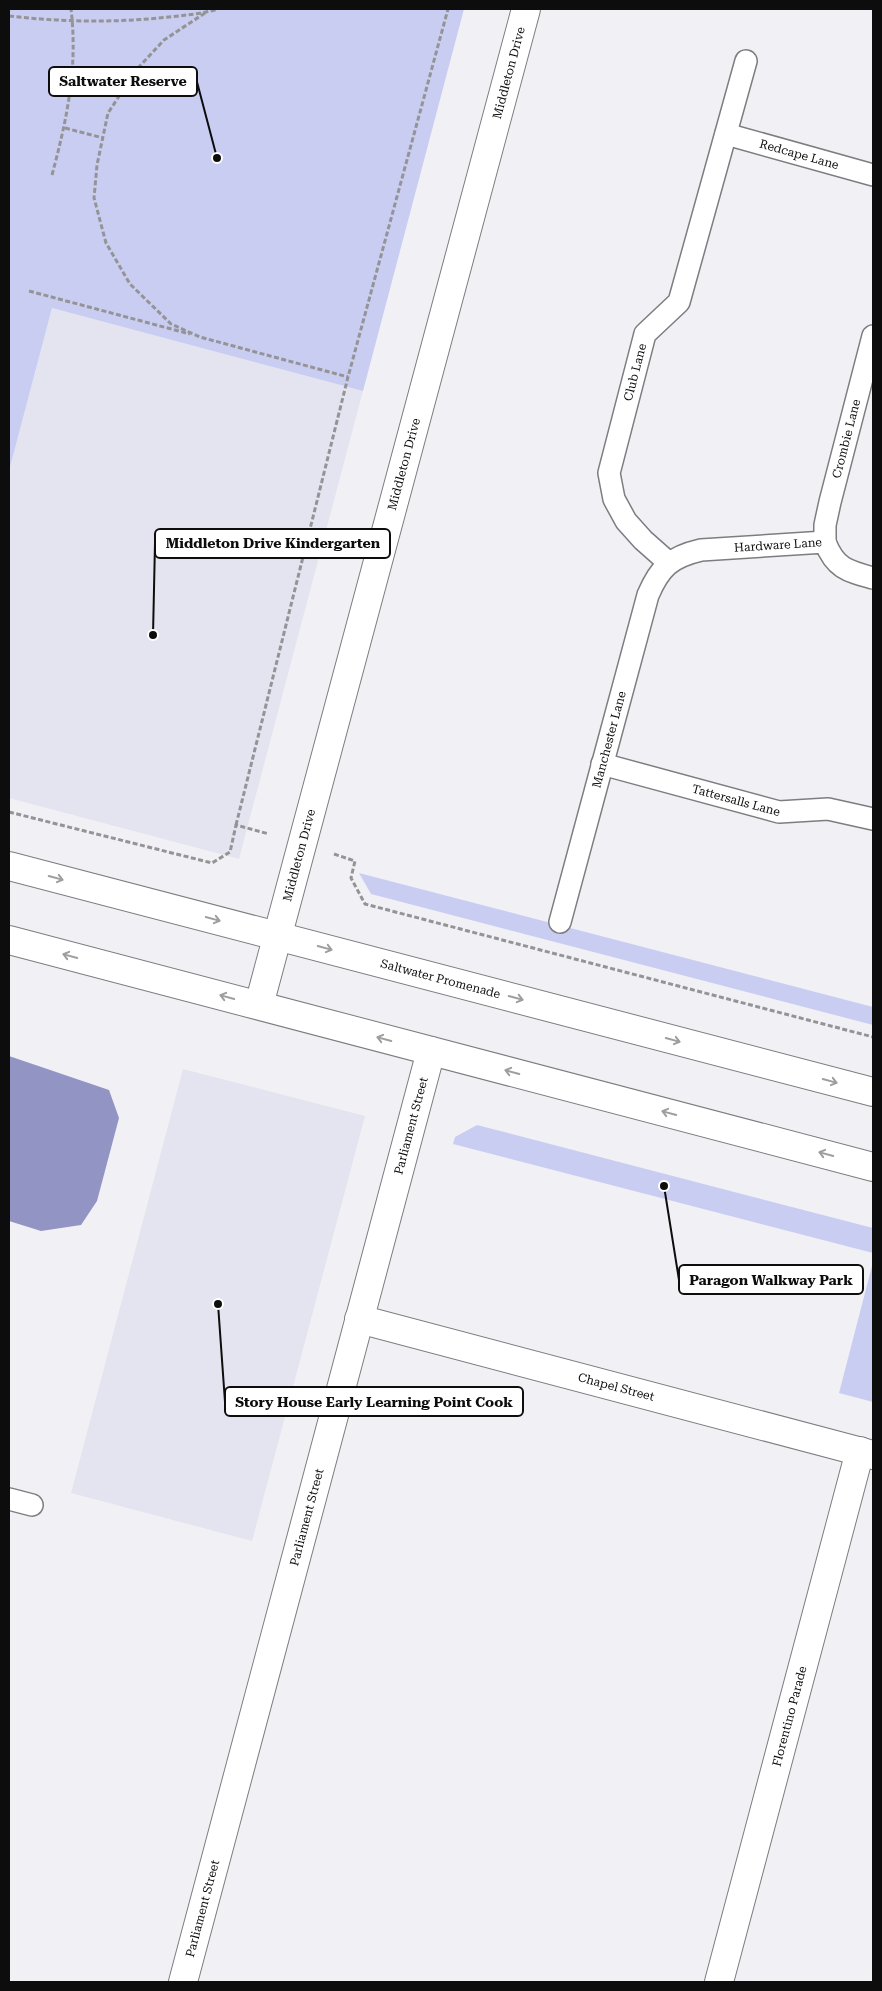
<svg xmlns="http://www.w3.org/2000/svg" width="882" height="1991" font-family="'Roboto Serif',serif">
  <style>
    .built { fill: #e3e4ef }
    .green { fill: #cacdf2 }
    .water { fill: #9294c3 }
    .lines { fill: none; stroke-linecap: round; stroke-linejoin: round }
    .service-casing { stroke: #7d7d81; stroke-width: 24 }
    .minor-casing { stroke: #7d7d81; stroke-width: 30 }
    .tertiary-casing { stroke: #7d7d81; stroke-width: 30 }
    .path { stroke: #949497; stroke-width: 3; stroke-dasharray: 5 2.5; stroke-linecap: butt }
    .service { stroke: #fff; stroke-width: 21 }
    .minor { stroke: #fff; stroke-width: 28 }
    .tertiary { stroke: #fff; stroke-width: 28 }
    .oneway { stroke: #9e9e9f }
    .labels { text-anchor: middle; stroke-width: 4; stroke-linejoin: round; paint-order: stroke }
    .street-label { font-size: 12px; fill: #0d0d0e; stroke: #fff }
    .leader { fill: none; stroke: #0d0d0e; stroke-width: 2 }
    .callout-dot { fill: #0d0d0e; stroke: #fff; stroke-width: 2 }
    .callout { fill: #fff; stroke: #0d0d0e; stroke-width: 2 }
    .callout-label { font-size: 14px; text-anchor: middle; font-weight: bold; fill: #0d0d0e }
  </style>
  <rect width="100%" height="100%" fill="#f1f1f5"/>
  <!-- built -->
  <g class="built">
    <polygon points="52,308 363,391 239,859 9,798 9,471"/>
    <polygon points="183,1069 365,1116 252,1541 71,1493"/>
  </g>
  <!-- green -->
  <g class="green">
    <polygon points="9,9 464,9 363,391 52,308 9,471"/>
    <polygon points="359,873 873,1007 873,1025 371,894"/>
    <polygon points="477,1125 873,1228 873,1253 453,1144 455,1137"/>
    <polygon points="873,1262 873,1402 839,1393"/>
  </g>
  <!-- water -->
  <polygon class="water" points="9,1056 109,1090 119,1118 97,1201 81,1225 41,1231 9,1221"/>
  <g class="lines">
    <!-- service casing -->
    <g class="service-casing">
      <g id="service">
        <path id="s1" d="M726,134L873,175"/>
        <path id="s2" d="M825,542V525L830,502L873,336"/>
        <path id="s3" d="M669,563L643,540L626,521L614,499L609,473L645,334L679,302L746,61"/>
        <path id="s4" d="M602,764L779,812L828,809L873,819"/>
        <path id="s5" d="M560,922L648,595C660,567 671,557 701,550L825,542C835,568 847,571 873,578"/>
        <polyline points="9,1499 32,1505"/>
      </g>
    </g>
    <!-- minor casing -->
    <g class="minor-casing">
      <g id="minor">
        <path id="s6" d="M259,1005L526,9"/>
        <path id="s7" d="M359,1319L873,1455"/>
        <path id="s8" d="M183,1982L431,1051"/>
        <path id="s9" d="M719,1982L860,1451"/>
      </g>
    </g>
    <!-- tertiary casing -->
    <g class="tertiary-casing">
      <g id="tertiary">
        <path id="s10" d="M9,866L873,1092"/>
        <polyline points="9,940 873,1167"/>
      </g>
    </g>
    <!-- path -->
    <g class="path">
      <polyline points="205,13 164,40 137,69 108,113 97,165 94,198 106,243 130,284 171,324 200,337 348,377"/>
      <path d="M9,16C62,22 115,23 169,17C186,15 202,14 218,9"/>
      <polyline points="65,128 103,138"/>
      <path d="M52,175C67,119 78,67 71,9"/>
      <polyline points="29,291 190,334"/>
      <polyline points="9,812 212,863 230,852 236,825 269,834"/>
      <polyline points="236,825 348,377 448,9"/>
      <polyline points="334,854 355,861 351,878 365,904 873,1037"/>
    </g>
    <!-- service -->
    <use href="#service" class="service"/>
    <!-- minor -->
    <use href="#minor" class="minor"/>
    <!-- tertiary -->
    <use href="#tertiary" class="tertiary"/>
  </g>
  <!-- one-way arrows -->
  <defs><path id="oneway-shaft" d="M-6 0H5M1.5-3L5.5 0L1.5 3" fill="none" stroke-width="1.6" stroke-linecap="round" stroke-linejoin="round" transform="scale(1.25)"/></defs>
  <g class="oneway">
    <use href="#oneway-shaft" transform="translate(56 878) rotate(15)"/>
    <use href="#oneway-shaft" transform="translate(213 919) rotate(15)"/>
    <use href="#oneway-shaft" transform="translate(325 948) rotate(15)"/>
    <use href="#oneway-shaft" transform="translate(70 956) rotate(-165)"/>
    <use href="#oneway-shaft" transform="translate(227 997) rotate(-165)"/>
    <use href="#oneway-shaft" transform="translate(516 998) rotate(15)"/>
    <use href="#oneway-shaft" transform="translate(384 1039) rotate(-165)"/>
    <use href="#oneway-shaft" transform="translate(673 1040) rotate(15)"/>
    <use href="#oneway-shaft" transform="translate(512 1072) rotate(-165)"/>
    <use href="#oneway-shaft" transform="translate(830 1081) rotate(15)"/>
    <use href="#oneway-shaft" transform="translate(669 1113) rotate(-165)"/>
    <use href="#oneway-shaft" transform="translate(826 1154) rotate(-165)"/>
  </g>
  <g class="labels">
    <!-- street labels -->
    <g class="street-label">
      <text dy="4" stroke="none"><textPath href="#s6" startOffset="965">Middleton Drive</textPath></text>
      <text dy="4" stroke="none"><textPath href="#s1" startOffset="76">Redcape Lane</textPath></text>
      <text dy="4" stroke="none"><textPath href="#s3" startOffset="216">Club Lane</textPath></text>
      <text dy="4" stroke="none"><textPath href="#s2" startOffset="106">Crombie Lane</textPath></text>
      <text dy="4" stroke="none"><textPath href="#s6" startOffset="560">Middleton Drive</textPath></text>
      <text dy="4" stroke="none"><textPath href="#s5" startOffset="489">Hardware Lane</textPath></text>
      <text dy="4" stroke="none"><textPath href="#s5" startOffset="189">Manchester Lane</textPath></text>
      <text dy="4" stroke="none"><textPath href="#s4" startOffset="139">Tattersalls Lane</textPath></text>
      <text dy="4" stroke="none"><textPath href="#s6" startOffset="155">Middleton Drive</textPath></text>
      <text dy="4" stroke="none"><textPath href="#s10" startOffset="446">Saltwater Promenade</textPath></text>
      <text dy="4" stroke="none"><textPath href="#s8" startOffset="886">Parliament Street</textPath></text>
      <text dy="4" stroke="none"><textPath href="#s7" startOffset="266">Chapel Street</textPath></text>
      <text dy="4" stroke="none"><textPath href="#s8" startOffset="481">Parliament Street</textPath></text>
      <text dy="4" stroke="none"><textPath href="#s9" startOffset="275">Florentino Parade</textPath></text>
      <text dy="4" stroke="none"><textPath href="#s8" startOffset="76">Parliament Street</textPath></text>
    </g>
  </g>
  <!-- callouts -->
  <path class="leader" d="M217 158L197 82M153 635L155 543M664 1186L679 1280M218 1304L225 1402"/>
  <g class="callout-dot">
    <circle cx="217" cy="158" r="5"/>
    <circle cx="153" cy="635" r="5"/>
    <circle cx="664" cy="1186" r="5"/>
    <circle cx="218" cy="1304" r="5"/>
  </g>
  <g class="callout">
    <rect x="49" y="67" width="148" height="29" rx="5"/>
    <rect x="155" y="529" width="235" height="29" rx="5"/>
    <rect x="679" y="1265" width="184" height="29" rx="5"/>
    <rect x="225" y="1387" width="298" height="29" rx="5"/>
  </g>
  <g class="callout-label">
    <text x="123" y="86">Saltwater Reserve</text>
    <text x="273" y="548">Middleton Drive Kindergarten</text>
    <text x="771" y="1285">Paragon Walkway Park</text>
    <text x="374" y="1407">Story House Early Learning Point Cook</text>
  </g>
  <!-- border -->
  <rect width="882" height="1991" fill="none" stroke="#0d0d0e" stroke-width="20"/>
</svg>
